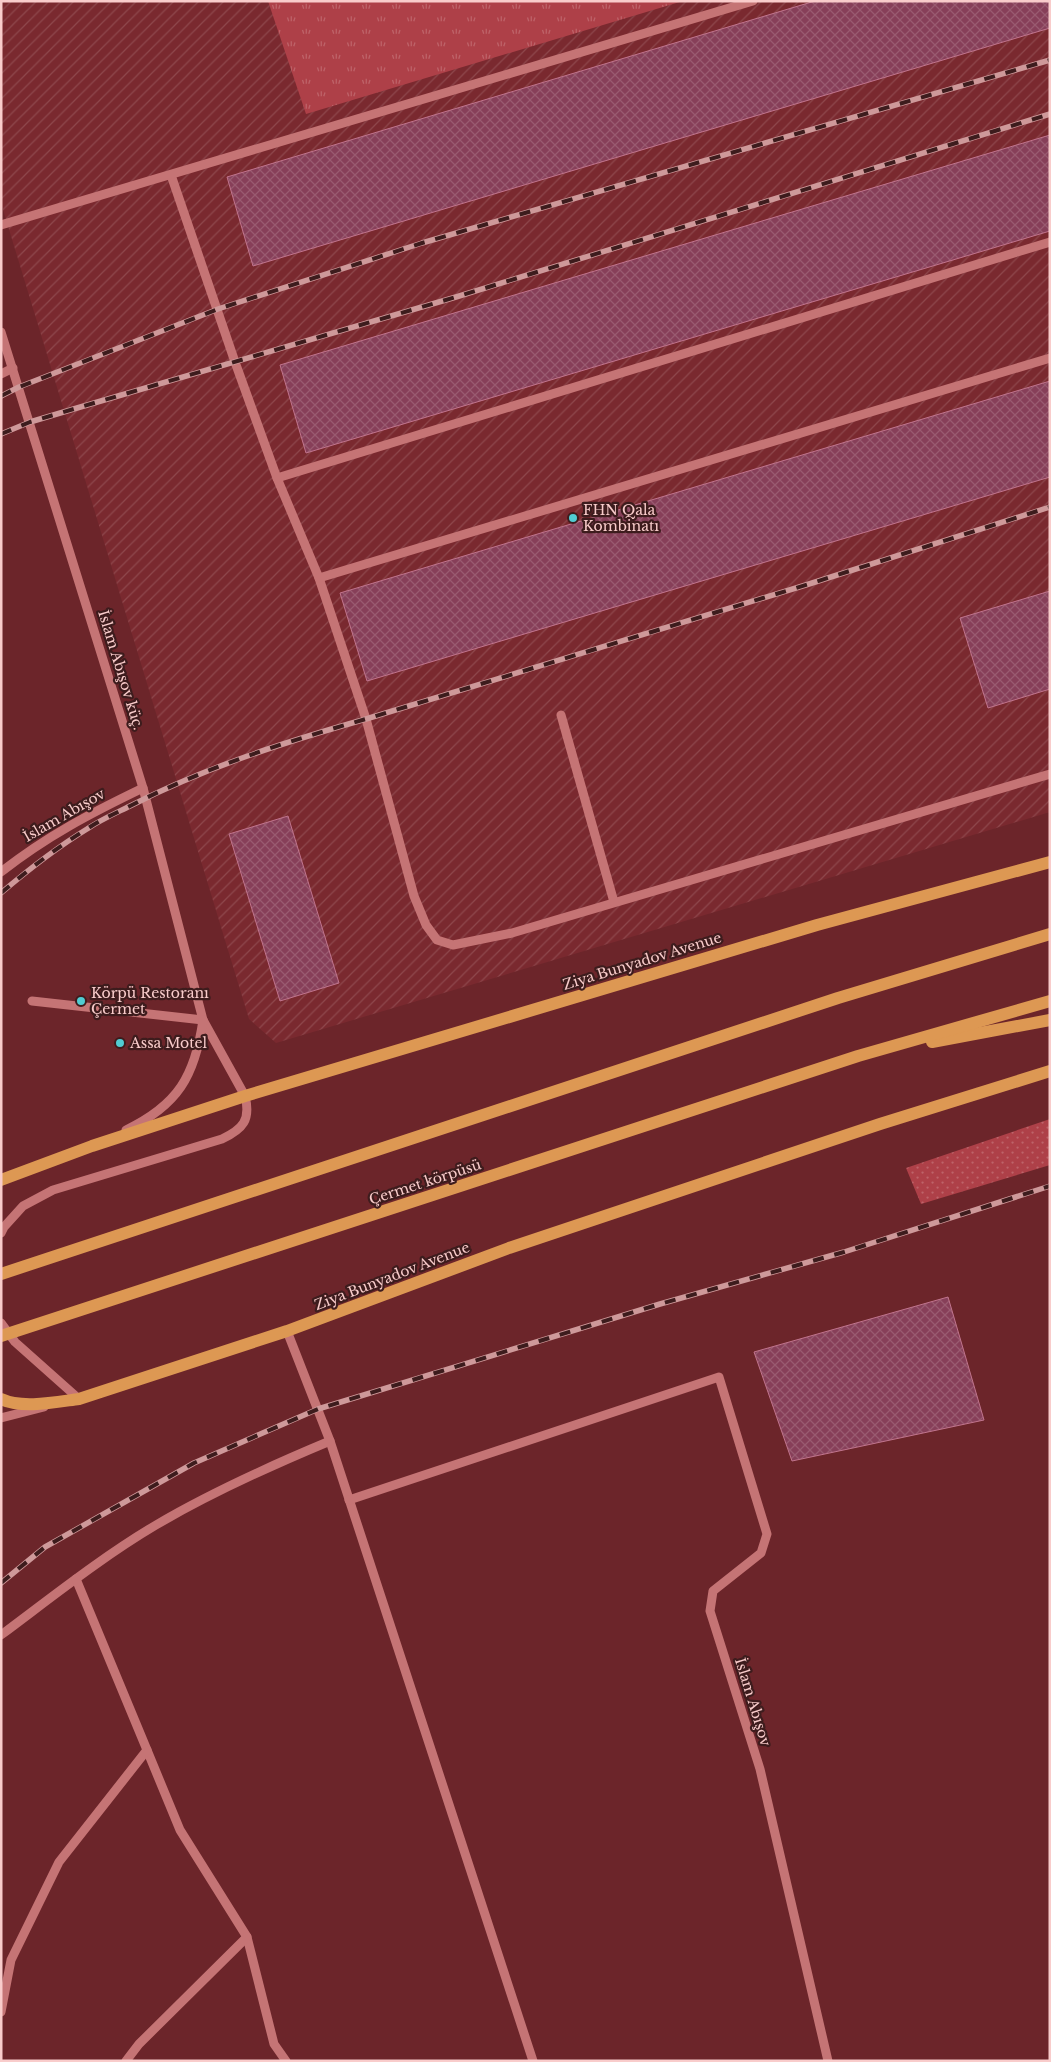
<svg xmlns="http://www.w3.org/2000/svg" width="1051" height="2062" font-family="'Libre Baskerville',serif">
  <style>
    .industrial { fill: url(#industrial-furrows) }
    .grass { fill: url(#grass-dots) }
    .park { fill: url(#park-tufts) }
    .building { fill: url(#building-cross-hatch); stroke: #c1748d }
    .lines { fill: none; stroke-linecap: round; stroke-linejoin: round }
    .minor { stroke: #c57475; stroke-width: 9 }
    .major { stroke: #dd9853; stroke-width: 12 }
    .rail-casing { stroke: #ce999a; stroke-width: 5.5 }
    .rail { stroke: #3d1c1d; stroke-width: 4; stroke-dasharray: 11; stroke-linecap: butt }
    .poi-dot { fill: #51ccd2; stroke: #3d1c1d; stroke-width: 2 }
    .labels { text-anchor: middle; stroke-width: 4.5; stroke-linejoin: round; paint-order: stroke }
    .poi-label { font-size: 14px; fill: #f9cccb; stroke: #3d1c1d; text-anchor: start }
    .street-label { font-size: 14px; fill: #f9cccb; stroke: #3d1c1d }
  </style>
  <defs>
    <pattern id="industrial-furrows" width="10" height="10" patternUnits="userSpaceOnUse" patternTransform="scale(1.25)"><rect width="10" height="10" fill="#7a292f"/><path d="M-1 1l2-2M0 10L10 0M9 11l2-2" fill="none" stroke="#8e474c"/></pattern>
    <pattern id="grass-dots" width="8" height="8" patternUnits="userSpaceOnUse" patternTransform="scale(1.25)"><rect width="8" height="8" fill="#ae4048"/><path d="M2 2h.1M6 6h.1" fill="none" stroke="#be6369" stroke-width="1.8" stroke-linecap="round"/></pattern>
    <pattern id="park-tufts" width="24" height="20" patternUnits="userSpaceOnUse" patternTransform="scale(1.25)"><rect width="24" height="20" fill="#ae4048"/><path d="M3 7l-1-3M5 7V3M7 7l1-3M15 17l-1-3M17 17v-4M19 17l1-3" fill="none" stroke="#be6369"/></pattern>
    <pattern id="building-cross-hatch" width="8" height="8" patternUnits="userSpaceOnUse" patternTransform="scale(1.25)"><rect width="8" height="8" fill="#873f59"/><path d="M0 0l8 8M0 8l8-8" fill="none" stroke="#995a70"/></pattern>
  </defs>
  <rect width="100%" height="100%" fill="#6c252a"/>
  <!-- industrial -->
  <polygon class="industrial" points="1,1 1050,1 1050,812 276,1043 249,1019 1,203"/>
  <!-- grass -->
  <polygon class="grass" points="1050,1119 1050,1165 921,1204 906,1168"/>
  <!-- park -->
  <polygon class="park" points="268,1 683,1 306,114"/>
  <!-- building -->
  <g class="building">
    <polygon points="815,1 1050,1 1050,28 253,266 227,177"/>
    <polygon points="1050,135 1050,231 306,453 280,365"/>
    <polygon points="1050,381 1050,477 367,681 340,593"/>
    <polygon points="1050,591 1050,689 988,708 960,618"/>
    <polygon points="288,816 339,983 280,1001 229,834"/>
    <polygon points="948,1297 984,1420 792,1461 754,1352"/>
  </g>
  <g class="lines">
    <!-- minor -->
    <g class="minor">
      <polyline points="171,175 235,362 277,478 319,578 366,719 414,896 426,925 437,940 453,945 512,933 1050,774"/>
      <polyline points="1,225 753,1"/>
      <path d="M1,332L143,788L203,1020L245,1096C251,1120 243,1129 222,1139L53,1190L23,1206L4,1227L1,1233"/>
      <polyline points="1,374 13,368"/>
      <polyline points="277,478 1050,242"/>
      <polyline points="319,578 1050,358"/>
      <polyline points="561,715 614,902"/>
      <path d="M1,872C47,836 91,813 143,788"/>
      <polyline points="32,1001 203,1020"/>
      <path d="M126,1130C178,1105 195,1076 203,1020"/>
      <polyline points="1,1323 15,1342 79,1399"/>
      <polyline points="287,1331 330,1441 533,2061"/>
      <polyline points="1,1418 44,1407"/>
      <polyline points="349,1500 719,1377 767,1534 761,1553 713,1591 710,1611 760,1769 828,2061"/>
      <path d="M1,1635C52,1597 102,1557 156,1525C212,1492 270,1466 330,1441"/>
      <polyline points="147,1750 180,1830 247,1937 274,2044 286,2061"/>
      <polyline points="1,2012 11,1960 59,1862 147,1750 76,1579"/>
      <polyline points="126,2061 139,2044 247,1937"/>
    </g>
    <!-- major -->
    <g class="major">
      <polyline points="932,1042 1050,1020"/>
      <polyline points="1,1180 92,1146 245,1096 817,925 1050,862"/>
      <polyline points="1,1274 838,998 1050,934"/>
      <polyline points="1,1336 858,1056 1050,1001"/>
      <path d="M1,1399C22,1409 56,1402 79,1399L287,1331L509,1248L880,1124L1050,1071"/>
    </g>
    <!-- rail casing -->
    <g class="rail-casing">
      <g id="rail">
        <polyline points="1,396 19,387 218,309 422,243 1050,60"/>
        <polyline points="1,434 30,422 77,408 456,297 1050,114"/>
        <path d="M1,893C28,870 56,848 87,829C100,820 116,813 130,806C206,767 285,742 366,719L809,584L1050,507"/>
        <polyline points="1,1583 45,1547 194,1463 318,1409 660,1304 844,1252 1050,1186"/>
      </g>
    </g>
    <!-- rail -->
    <use href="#rail" class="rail"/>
  </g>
  <!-- markers -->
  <g class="poi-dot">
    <circle cx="573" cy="518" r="5"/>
    <circle cx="81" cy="1001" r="5"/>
    <circle cx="120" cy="1043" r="5"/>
  </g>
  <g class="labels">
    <!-- poi labels -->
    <g class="poi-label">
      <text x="583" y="515">FHN Qala<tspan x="583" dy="16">Kombinatı</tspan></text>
      <text x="91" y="998">Körpü Restoranı<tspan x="91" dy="16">Çermet</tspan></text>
      <text x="130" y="1048">Assa Motel</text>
    </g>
    <!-- street labels -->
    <g class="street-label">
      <text transform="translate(121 670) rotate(73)" y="5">İslam Abışov küç.</text>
      <text transform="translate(64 815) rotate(-30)" y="5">İslam Abışov</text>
      <text transform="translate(642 961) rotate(-17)" y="5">Ziya Bunyadov Avenue</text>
      <text transform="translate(425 1182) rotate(-18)" y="5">Çermet körpüsü</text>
      <text transform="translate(392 1276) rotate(-21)" y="5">Ziya Bunyadov Avenue</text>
      <text transform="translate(753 1702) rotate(73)" y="5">İslam Abışov</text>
    </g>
  </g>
  <!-- border -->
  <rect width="1051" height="2062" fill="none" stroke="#f9cccb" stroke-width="5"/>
</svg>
